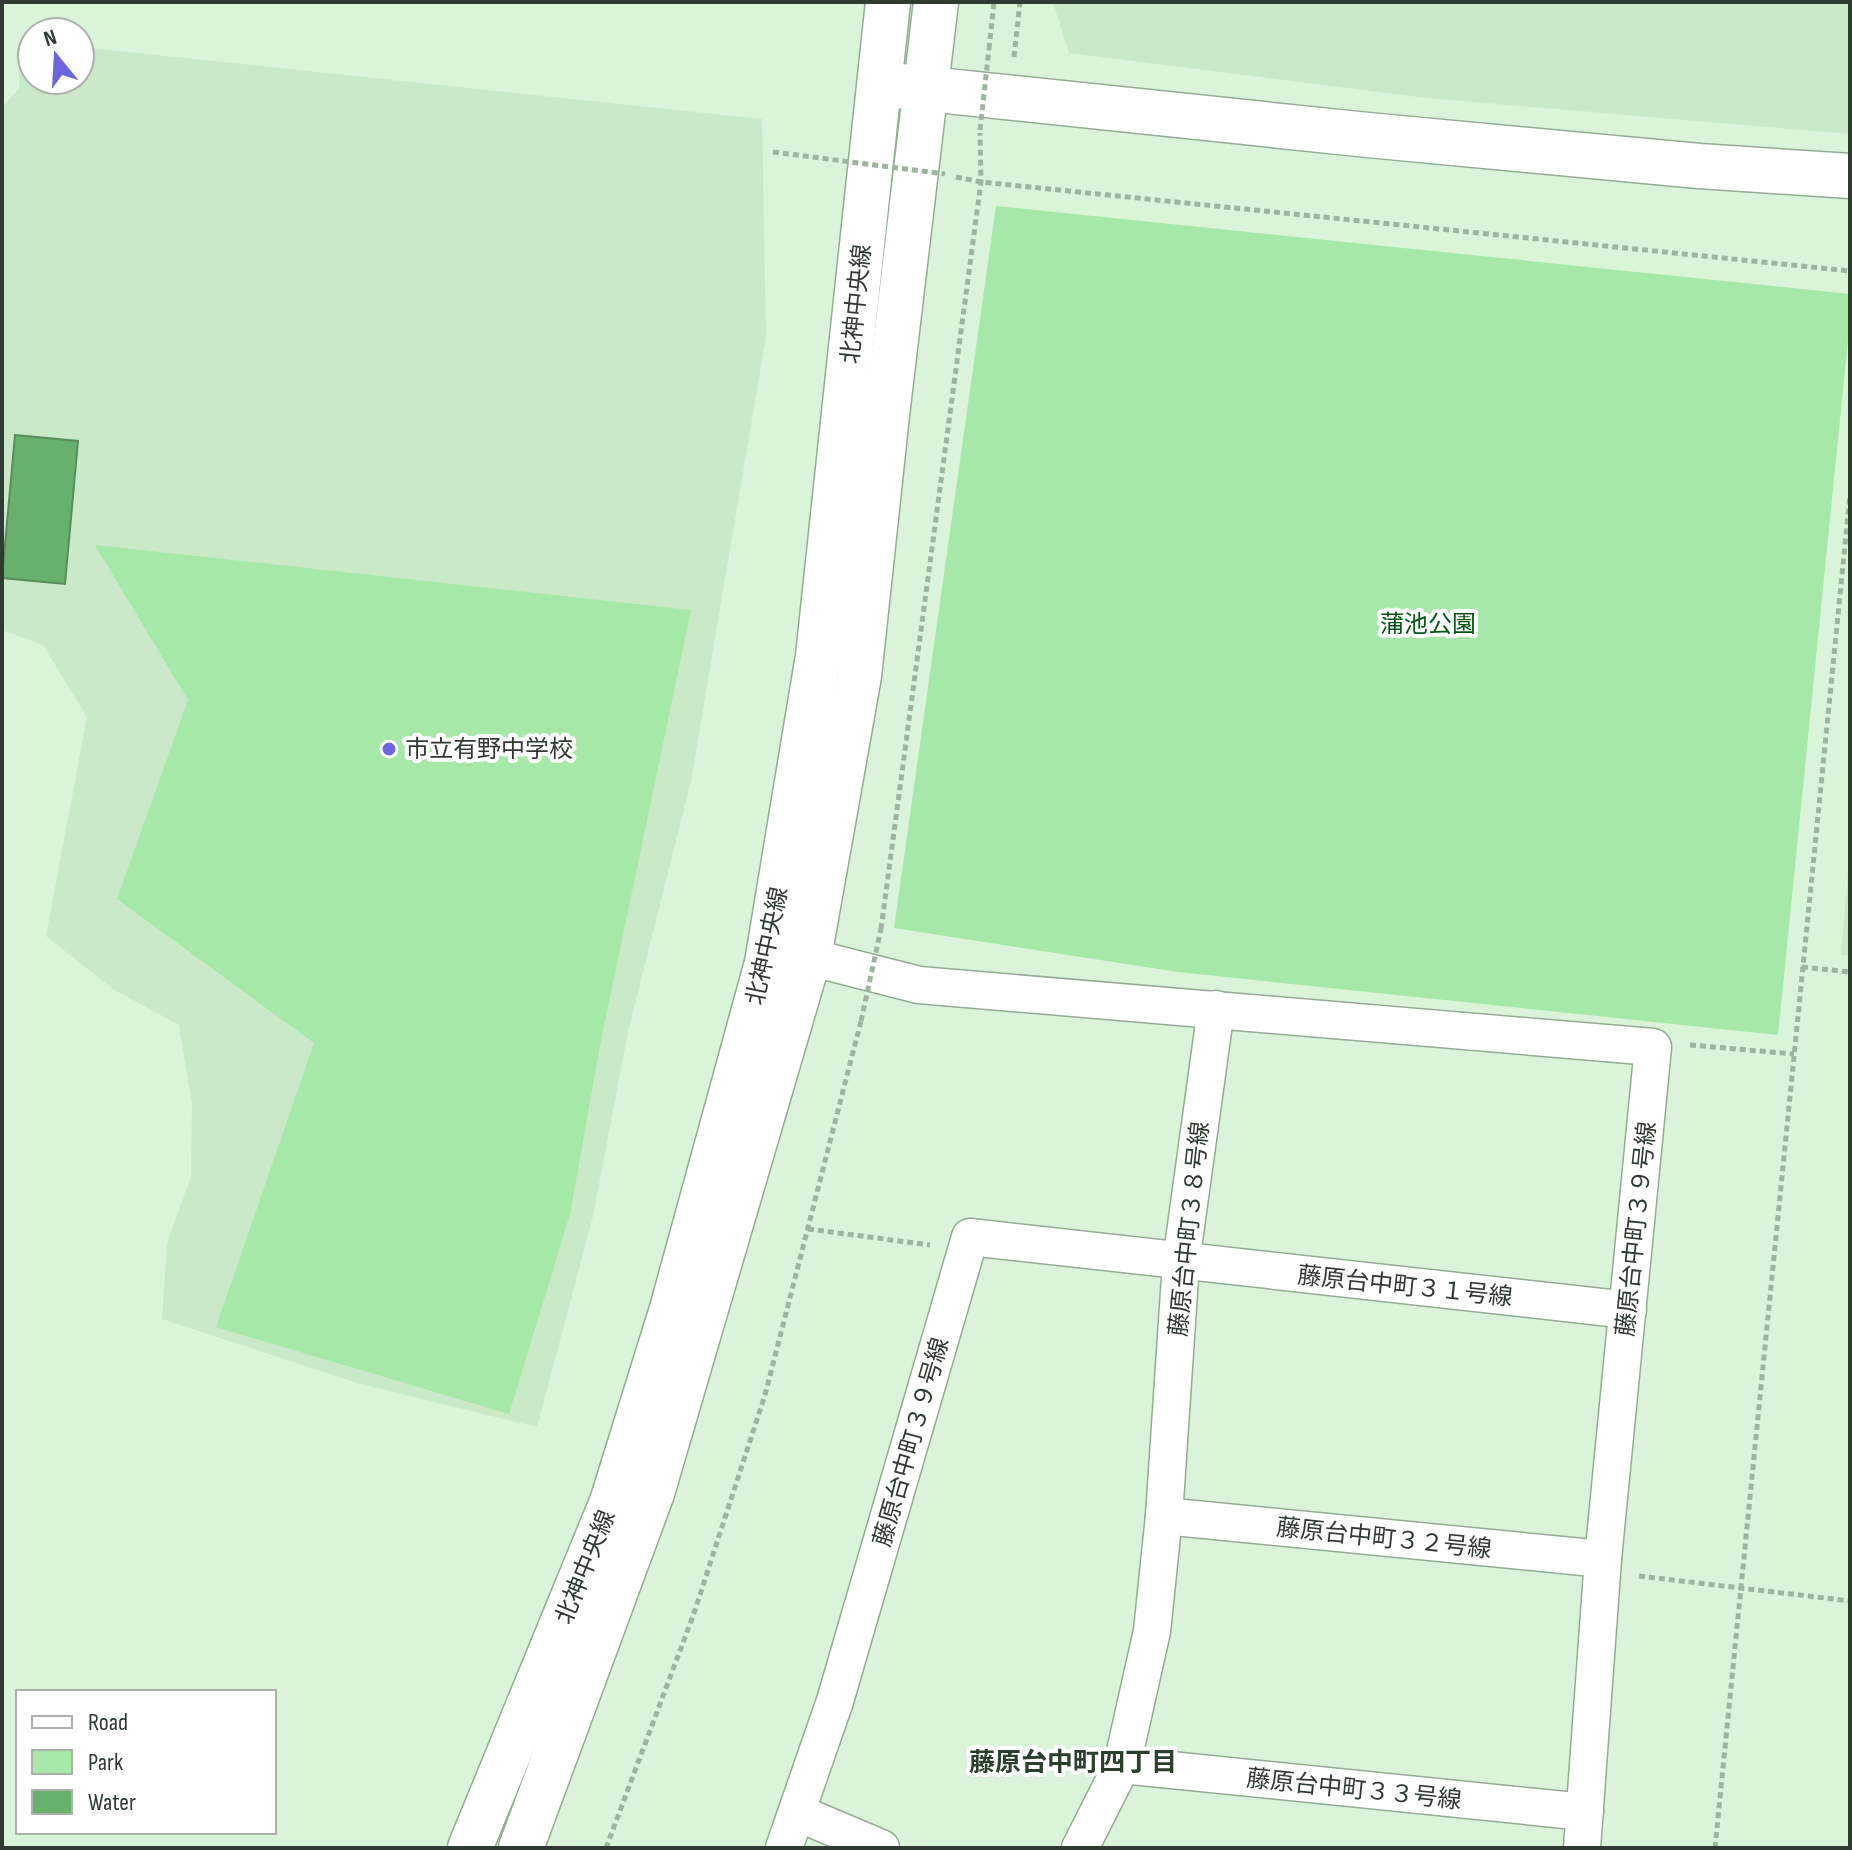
<svg xmlns="http://www.w3.org/2000/svg" width="1852" height="1850" font-family="'Sofia Sans Condensed','Noto Sans JP',sans-serif">
  <style>
    .built { fill: #c9e9c9 }
    .green { fill: #a5e8a7 }
    .water { fill: #68b16c; stroke: #578d5a; stroke-width: 2 }
    .lines { fill: none; stroke-linecap: round; stroke-linejoin: round }
    .minor-casing { stroke: #93ac93; stroke-width: 39 }
    .tertiary-casing { stroke: #93ac93; stroke-width: 47 }
    .path { stroke: #9fb49f; stroke-width: 5; stroke-dasharray: 6 4; stroke-linecap: butt }
    .minor { stroke: #fff; stroke-width: 36 }
    .tertiary { stroke: #fff; stroke-width: 44 }
    .path-bridge { stroke: #9fb49f; stroke-width: 5; stroke-dasharray: 6 4; stroke-linecap: butt }
    .poi-dot { fill: #6b66e0; stroke: #fff; stroke-width: 3 }
    .labels { text-anchor: middle; stroke-width: 8; stroke-linejoin: round; paint-order: stroke }
    .street-label { font-size: 24px; fill: #2f3a30; stroke: #fff }
    .park-label { font-size: 24px; fill: #005512; stroke: #fff }
    .poi-label { font-size: 24px; fill: #2f3a30; stroke: #fff; text-anchor: start }
    .neighbourhood-label { font-size: 26px; font-weight: bold; fill: #2a402b; stroke: #fff }
  </style>
  <rect width="100%" height="100%" fill="#d9f4d9"/>
  <!-- built -->
  <g class="built">
    <polygon points="1053,2 1850,2 1850,134 1426,98 1069,53"/>
    <polygon points="19,40 32,42 32,80 80,80 80,47 762,119 766,336 691,781 628,1032 593,1216 537,1427 357,1383 162,1319 167,1243 191,1177 192,1103 179,1025 113,989 46,936 87,717 43,645 2,630 2,108 19,88"/>
    <polygon points="1850,849 1850,956 1841,955"/>
  </g>
  <!-- green -->
  <g class="green">
    <polygon points="996,206 1850,294 1850,320 1778,1035 1178,972 894,928"/>
    <polygon points="95,545 691,610 601,1040 570,1214 509,1414 216,1327 314,1043 117,899 188,700"/>
  </g>
  <!-- water -->
  <polygon class="water" points="15,435 78,441 65,584 2,578"/>
  <g class="lines">
    <!-- minor casing -->
    <g class="minor-casing">
      <g id="minor">
        <polyline points="809,957 919,985 1653,1047 1603,1559 1582,1848"/>
        <polyline points="1164,1516 1603,1559"/>
        <polyline points="1122,1765 1585,1812"/>
        <polyline points="798,1813 881,1848"/>
        <polyline points="784,1848 835,1701 970,1237 1628,1310"/>
        <polyline points="1080,1848 1122,1765 1152,1631 1164,1516 1181,1262 1216,1009"/>
      </g>
    </g>
    <!-- tertiary casing -->
    <g class="tertiary-casing">
      <g id="tertiary">
        <polyline points="899,86 1368,135 1699,166 1850,176"/>
        <polyline points="470,1848 612,1502 672,1309 767,963 818,656 888,2"/>
        <polyline points="521,1848 652,1493 809,957 859,676 887,415 936,2"/>
      </g>
    </g>
    <!-- path -->
    <g class="path">
      <polyline points="989,49 994,2"/>
      <polyline points="1014,57 1020,2"/>
      <polyline points="956,177 981,182 1850,271"/>
      <polyline points="881,929 981,182 980,133"/>
      <polyline points="1802,967 1850,972"/>
      <polyline points="1690,1045 1794,1054"/>
      <polyline points="808,1229 930,1245"/>
      <polyline points="1639,1576 1850,1601"/>
      <polyline points="606,1848 693,1616 765,1395 861,1021"/>
      <polyline points="1715,1848 1850,495"/>
    </g>
    <!-- minor -->
    <use href="#minor" class="minor"/>
    <!-- tertiary -->
    <use href="#tertiary" class="tertiary"/>
    <!-- path-bridge -->
    <g class="path-bridge">
      <polyline points="980,130 989,49"/>
      <polyline points="773,152 945,174"/>
      <polyline points="861,1021 881,929"/>
    </g>
  </g>
  <!-- markers -->
  <circle class="poi-dot" cx="389" cy="749" r="8"/>
  <g class="labels">
    <!-- street labels -->
    <g class="street-label">
      <text transform="translate(856 304) rotate(-84)" y="8">北神中央線</text>
      <text transform="translate(767 946) rotate(-78)" y="8">北神中央線</text>
      <text transform="translate(1189 1229) rotate(-84)" y="8">藤原台中町３８号線</text>
      <text transform="translate(1636 1229) rotate(-84)" y="8">藤原台中町３９号線</text>
      <text transform="translate(1405 1286) rotate(6)" y="8">藤原台中町３１号線</text>
      <text transform="translate(911 1442) rotate(-74)" y="8">藤原台中町３９号線</text>
      <text transform="translate(1384 1538) rotate(6)" y="8">藤原台中町３２号線</text>
      <text transform="translate(585 1567) rotate(-68)" y="8">北神中央線</text>
      <text transform="translate(1354 1789) rotate(6)" y="8">藤原台中町３３号線</text>
    </g>
    <!-- park labels -->
    <g class="park-label">
      <text x="1428" y="632">蒲池公園</text>
    </g>
    <!-- poi labels -->
    <g class="poi-label">
      <text x="405" y="757">市立有野中学校</text>
    </g>
    <!-- neighbourhood labels -->
    <g class="neighbourhood-label">
      <text x="1073" y="1771">藤原台中町四丁目</text>
    </g>
  </g>
  <!-- border -->
  <rect width="1852" height="1850" fill="none" stroke="#2f3a30" stroke-width="8"/>
  <!-- legend -->
  <rect x="16" y="1690" width="260" height="144" fill="#ffffff" stroke="#acb0ac" stroke-width="2"/>
  <rect x="32" y="1716" width="40" height="12" fill="#ffffff" stroke="#acb0ac" stroke-width="2"/>
  <text x="88" y="1730" font-size="24" fill="#2f3a30">Road</text>
  <rect x="32" y="1750" width="40" height="24" fill="#a5e8a7" stroke="#acb0ac" stroke-width="2"/>
  <text x="88" y="1770" font-size="24" fill="#2f3a30">Park</text>
  <rect x="32" y="1790" width="40" height="24" fill="#68b16c" stroke="#acb0ac" stroke-width="2"/>
  <text x="88" y="1810" font-size="24" fill="#2f3a30">Water</text>
  <!-- north arrow -->
  <g transform="translate(56 56) rotate(342)"><circle r="38" fill="#ffffff" stroke="#acb0ac" stroke-width="2"/>
  <path d="M0-6L14 30L0 20L-14 30Z" fill="#6b66e0"/>
  <text y="-12" font-size="22" font-weight="bold" text-anchor="middle" fill="#2f3a30">N</text>
  </g>
</svg>
